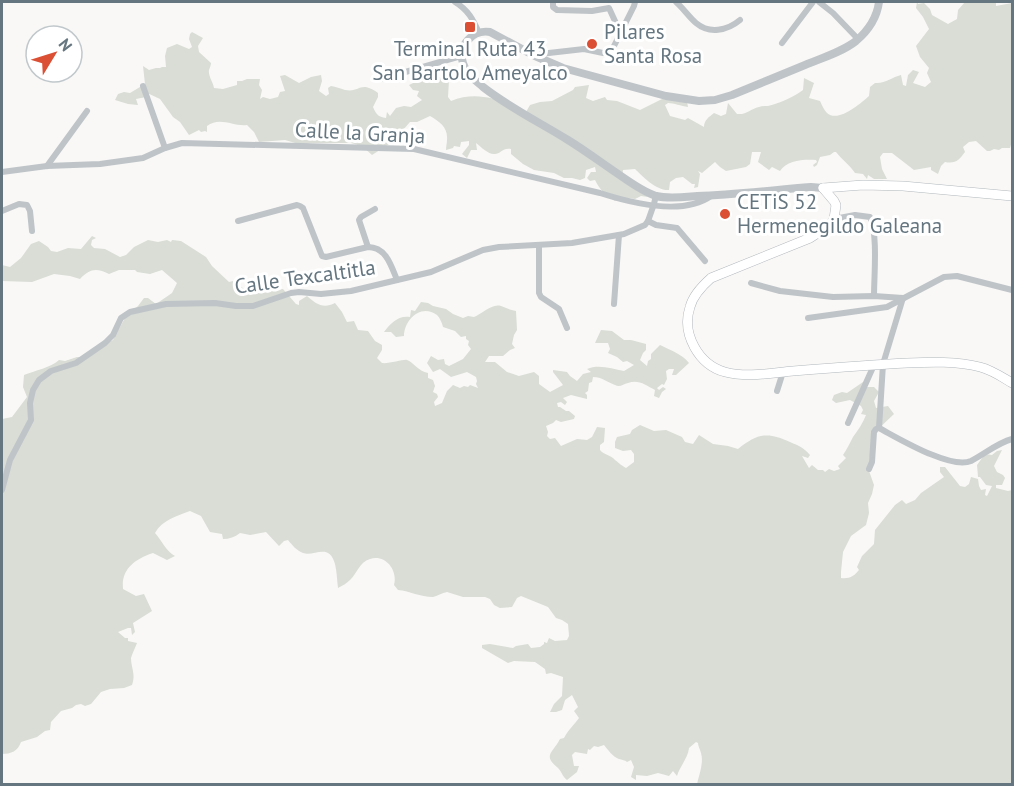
<svg xmlns="http://www.w3.org/2000/svg" width="1014" height="786" font-family="'PT Sans',sans-serif">
  <style>
    .green { fill: #d9ddd6 }
    .lines { fill: none; stroke-linecap: round; stroke-linejoin: round }
    .secondary-casing { stroke: #b2b8bc; stroke-width: 10 }
    .minor { stroke: #bfc4c8; stroke-width: 6 }
    .tertiary { stroke: #bfc4c8; stroke-width: 8 }
    .secondary { stroke: #fff; stroke-width: 9 }
    .poi-dot { fill: #db4f34; stroke: #fff; stroke-width: 2 }
    .labels { text-anchor: middle; stroke-width: 6; stroke-linejoin: round; paint-order: stroke }
    .poi-label { font-size: 21px; fill: #657680; stroke: #fff; text-anchor: start }
    .street-label { font-size: 21px; fill: #657680; stroke: #fff }
  </style>
  <rect width="100%" height="100%" fill="#f9f8f6"/>
  <!-- green -->
  <g class="green">
    <path d="M917,2L918,4L924,3L930,9L932,15L948,24L957,19L958,10L965,2H996V6L1012,3V141L1010,148H1002L999,150L994,149L990,151H987L976,141L969,142L963,147L965,152C959,160 956,164 945,162L941,166L938,174L931,170V167L914,170L892,153H883L880,157L882,169L887,179H874L868,175L867,179L863,174L855,173C850,165 842,160 836,152H834L830,155L820,157L817,165L814,167L813,165L817,162L816,160C804,159 787,160 780,171L772,167L769,170L758,162L761,152H752L750,164L746,167L726,171L720,167L715,162L702,173L698,171L700,174L698,187L694,188L695,184H692L683,177L676,178L670,182L669,190C657,191 643,177 635,169L623,170L622,181L648,197L641,196L635,199L627,198L615,201C607,197 599,189 595,180L590,181L587,178L591,172H596L595,167L586,170L585,178L580,180L572,178H564L554,173L534,170L523,164L511,154V149C501,148 503,153 495,154C489,155 481,147 476,143L477,150H471L467,158L462,154L469,145V141L461,142L460,147L454,146L453,148L446,150C446,146 447,143 447,140C448,127 440,122 430,116L417,122H410L403,130V142L389,144L372,155L362,146L351,143H311L302,145L285,140L259,142L254,132L247,125C234,127 220,116 207,126V132L205,131L201,132L199,130L189,135L180,122L173,117L160,99L145,92L146,97L136,99L138,105L128,104L115,100L118,94L124,92L130,93L145,84L143,66L149,70L156,68H160L162,67H166L165,56L167,48L177,44L189,49L192,47L189,39L190,34L192,32L203,38L198,46L199,52L211,63C211,65 210,67 209,70C208,76 213,82 214,88L223,89L237,85V81H242L247,79H260L259,85L262,90L260,99L263,97L270,99L278,97L280,92L285,91L280,76L285,75L299,83L311,77L321,75L322,81L319,91L326,96L329,94L328,88L331,86C336,87 340,88 345,90C361,93 359,80 378,93V97L373,107C376,114 378,117 386,118L387,112L390,116L396,108L404,106L411,107L422,100L417,96L419,91L413,90L409,85C421,79 436,73 449,80L448,97L451,101C478,90 501,100 526,112L530,105L540,102L552,101L573,90L575,87L589,85L586,98L593,101L605,97L607,100L617,101L640,110L664,98L687,102L688,107C681,106 674,103 668,103L665,105L670,116L685,120L688,118L704,127C704,120 709,117 714,113L721,116L726,114L728,103L737,114C747,115 750,109 759,107C762,106 765,106 768,106C780,103 794,97 803,90L804,78L814,83L809,98L820,101C822,105 824,110 827,113C838,123 860,104 869,96L870,87L875,83C885,84 892,77 901,75L903,85L906,86L908,75L913,70L919,72L913,83L925,87L931,82L927,73L929,68L920,57L916,46L929,29L923,17L916,8Z"/>
    <path d="M92,236L96,238L92,240L91,245L94,248L105,249L120,257L126,255L134,247L148,240L158,242L167,240L171,242L172,240L181,241L206,257L212,266L229,282L233,281V283L245,289L257,283H262L266,288L271,291L283,289L296,304L299,305V301L307,296C316,304 323,309 335,303L342,312L347,322L354,321L358,330L368,331L375,341L382,345V350L377,358L382,363C389,364 404,359 407,360C413,362 418,371 428,373V378L433,380L435,386L433,392L437,394L438,397L434,402L435,406L442,403L447,391L453,385L460,388L464,386L468,387L470,385L478,388L476,384L477,381L476,377L467,372L451,377L440,369L433,372L427,363L431,356L438,360L444,359L445,364L449,366L463,359L471,349L468,345L469,341L466,339V336L461,337L455,331L443,327C442,323 440,318 437,315C421,303 404,320 404,336L396,337L391,332H384C390,324 398,315 410,317L411,310L415,311L421,302L428,303L433,306L446,309L453,314L463,318L468,316L474,317C482,314 492,303 501,306C506,308 510,310 516,311L517,330L514,335L512,344L515,348L510,350L503,356H489L485,362H495L507,372L519,376L534,372L539,376V384L550,392L563,385L553,372V370L567,372L570,376L577,381L583,374L591,372L587,369C599,364 612,369 624,371L634,365L627,361L623,362L617,357L608,353L610,349L608,343H595L601,330L612,331L624,340H631L646,344V350L643,353L640,360L647,366L648,361L651,359V354L660,345C670,350 682,354 689,363L676,375H672L674,369H669L666,371L667,379L664,385L662,384L657,388L659,390L663,387L666,389L662,392L659,398L654,396L655,390C646,385 638,379 628,383C623,384 620,388 615,385C607,382 602,377 593,377L592,382L589,383L588,391L585,393L587,395V399L571,395L563,398L567,402L565,405L561,402L557,403L558,407H560L566,411H569L575,416L574,419L561,422L556,420L553,423L546,426L548,432L547,436L550,439L555,438L561,446L577,439L587,440L592,437L597,427L605,428L604,442L600,445V450C604,455 611,455 615,460C620,464 621,465 626,468L634,462V454L631,450L623,451L615,448V442L617,437L630,434L632,430L640,425L654,431L666,430L682,437L685,442L693,444L699,435L713,444L728,446L738,449C757,434 767,431 790,442C799,446 803,447 810,455L808,458L802,456L809,468L812,465L818,470H823L825,472L829,469L834,471L840,469L838,466L846,458L843,455C847,449 850,443 853,437C858,430 863,423 866,415L861,414L863,410L861,406L850,400L836,403L832,400L834,395L842,392L847,393L863,382L866,387H874L879,392L874,401L876,408L888,406L894,414L874,433L868,468L874,485L872,494L868,503L869,513L866,525L851,536L843,552L841,572V578C850,579 854,576 859,570L857,567L862,556L874,544L875,530L895,505L902,500L906,504L915,500L921,493L944,477L940,472V467H945L960,486L965,487L969,484L971,477L978,479L979,486L981,490L986,489L985,495L987,496L992,486L986,485L980,477H978L977,465L985,454L992,455L997,451L1002,450L994,466L997,472L1003,475L1005,478L1002,485H996V488L1008,491L1012,490V784H697C699,775 704,763 701,753C700,749 698,746 698,743L696,742L689,748C688,758 680,766 677,776L673,771L669,776L658,773L647,776L636,775V780L631,777L634,767L631,760L627,762C625,760 622,760 619,759C613,757 608,750 604,745L598,747L594,746L590,750L588,749L587,754L575,752L572,755L574,766H579L577,772L567,780C562,776 562,772 558,768C542,755 553,753 560,739L564,738C568,730 574,725 579,718L574,711L578,707L572,695L565,700L562,710L556,712H550L554,704L562,696L563,677L551,673L546,674L545,669L535,662L514,661L508,663L482,648V645L490,644L513,648L516,646L528,644L531,648L540,647L544,644V642L547,643L549,638L555,641L567,640L569,636L568,624L562,620L556,618L548,607L521,596L517,598L512,607L500,608L494,605L490,599L485,597H463L447,592C442,593 437,596 433,597C420,597 410,591 398,590L394,585C398,571 386,554 370,559C359,562 357,574 350,580C347,583 342,586 338,588C337,581 337,572 335,564C329,542 314,557 303,553C297,551 292,545 288,540L284,541L279,546L266,532L250,535L240,533C235,537 229,539 223,539L222,534L210,532L201,516L190,511C177,516 162,520 155,533C162,541 166,551 175,556L167,560L153,553C135,559 121,569 123,589L136,596L144,594L152,611L133,623L135,632L132,635L131,628H128L118,632L125,638H128V641L137,643C135,648 132,654 131,658C131,668 136,674 132,685L124,688L110,689L101,692L91,704L85,706L81,704L76,705L72,708L61,711L51,722L50,730L45,731L37,737L21,742C18,751 11,754 2,754V419L12,417L27,397L23,387L24,375C34,371 52,367 59,360L65,361L77,357H86L97,348L113,340L126,316L138,306L144,298H148L156,304L172,293L177,283L162,270L150,274L137,272L135,270H119L109,274C97,268 90,268 80,279L70,276L54,274L32,282L2,281V265L10,267L21,258L31,244L39,241L48,247L51,251L57,252L68,248L81,249Z"/>
  </g>
  <g class="lines">
    <!-- secondary casing -->
    <g class="secondary-casing">
      <g id="secondary">
        <path d="M823,188L834,201L836,205L834,219L829,226L810,238L711,278C702,286 693,295 690,307C681,334 699,365 725,372C747,378 771,373 793,371C831,368 869,365 907,363C931,362 957,361 980,367C992,370 1002,377 1012,383"/>
        <polyline points="823,188 863,185 903,186 1012,196"/>
      </g>
    </g>
    <!-- minor -->
    <g class="minor">
      <path d="M455,2C468,10 473,19 479,33"/>
      <polyline points="553,2 553,7 557,10 592,11 609,8 620,32"/>
      <path d="M676,2C683,8 689,17 696,23C709,34 727,31 740,20"/>
      <polyline points="819,2 833,13 858,39"/>
      <polyline points="782,43 813,2"/>
      <polyline points="535,56 540,54 584,49 603,53 611,52 634,6 635,2"/>
      <polyline points="381,79 461,56"/>
      <polyline points="143,86 165,148"/>
      <polyline points="47,166 87,111"/>
      <path d="M2,172L47,166L100,164L143,158L165,148L182,143L414,149L600,193C631,203 683,216 711,196"/>
      <polyline points="2,211 19,204 27,205 30,211 32,231"/>
      <path d="M834,219L855,215L870,217C878,233 874,277 874,296"/>
      <path d="M238,221L297,205L300,206L303,208L322,256L326,257L368,247C386,247 391,265 397,280"/>
      <polyline points="648,221 656,225 677,228 705,261"/>
      <polyline points="539,245 539,293 541,297 559,309 567,328"/>
      <polyline points="368,247 359,220 361,217 375,209"/>
      <polyline points="751,283 780,291 833,297 874,296 903,298"/>
      <polyline points="614,304 619,235"/>
      <polyline points="808,318 887,307 944,277 957,276 1012,290"/>
      <polyline points="777,391 783,372"/>
      <polyline points="848,423 874,365"/>
      <polyline points="879,428 883,364 903,298"/>
      <path d="M869,469L872,462L874,432L876,429L879,428C898,438 951,470 971,461C985,454 997,443 1012,439"/>
      <polyline points="2,490 10,460 31,420 30,403 33,390 39,380 51,371 76,363 105,343 113,335 121,318 130,312 166,304 215,303 236,306 253,306 291,293 299,292 321,294 351,291 431,272 483,250 499,247 572,243 624,234 645,225 648,221 654,204 656,195"/>
    </g>
    <!-- tertiary -->
    <path class="tertiary" d="M823,188L811,187C773,190 735,195 697,196C684,197 669,199 656,196C644,192 631,183 621,176C603,164 586,151 568,140C539,122 510,108 483,87C475,80 466,74 463,63C457,46 473,29 490,32L535,56L563,68L666,96L699,101L715,100L732,95C756,85 781,75 805,65C822,58 842,52 856,41C869,30 877,17 879,2"/>
    <!-- secondary -->
    <use href="#secondary" class="secondary"/>
  </g>
  <!-- markers -->
  <g class="poi-dot">
    <rect x="464" y="21" width="12" height="12" rx="3"/>
    <circle cx="592" cy="44" r="6"/>
    <circle cx="725" cy="214" r="6"/>
  </g>
  <g class="labels">
    <!-- poi labels -->
    <g class="poi-label">
      <text x="604" y="39">Pilares<tspan x="604" dy="24">Santa Rosa</tspan></text>
      <text x="470" y="56" text-anchor="middle">Terminal Ruta 43<tspan x="470" dy="24">San Bartolo Ameyalco</tspan></text>
      <text x="737" y="209">CETiS 52<tspan x="737" dy="24">Hermenegildo Galeana</tspan></text>
    </g>
    <!-- street labels -->
    <g class="street-label">
      <text transform="translate(360 133) rotate(3)" y="7">Calle la Granja</text>
      <text transform="translate(305 277) rotate(-8)" y="7">Calle Texcaltitla</text>
    </g>
  </g>
  <!-- border -->
  <rect width="1014" height="786" fill="none" stroke="#657680" stroke-width="6"/>
  <!-- north arrow -->
  <g transform="translate(54 54) rotate(52)"><circle r="28" fill="#ffffff" stroke="#c1c8cc" stroke-width="1.5"/>
  <path d="M0-4.5L10 22L0 15L-10 22Z" fill="#db4f34"/>
  <text y="-9" font-size="16" font-weight="bold" text-anchor="middle" fill="#657680">N</text>
  </g>
</svg>
